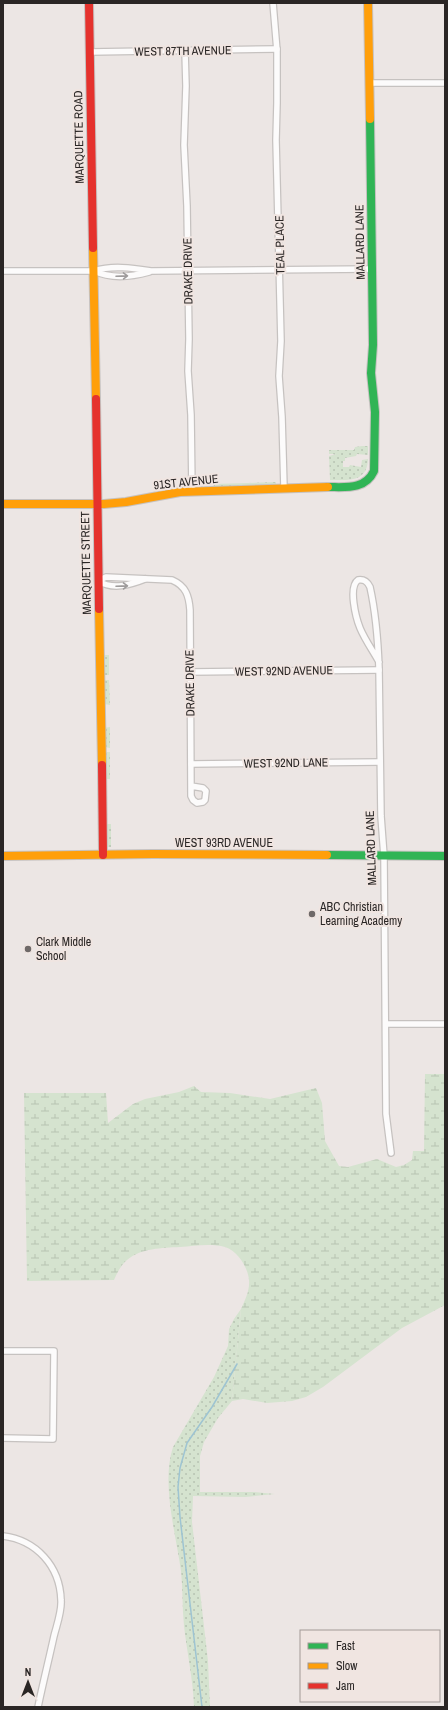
<svg xmlns="http://www.w3.org/2000/svg" width="448" height="1710" font-family="'Archivo Narrow',sans-serif">
  <style>
    .grass { fill: url(#grass-dots) }
    .wetland { fill: url(#wetland-marsh) }
    .lines { fill: none; stroke-linecap: round; stroke-linejoin: round }
    .stream { stroke: #9ec4d2; stroke-width: 1.5 }
    .street-casing { stroke: #c6c2c0; stroke-width: 8 }
    .fast-casing { stroke: #c6c2c0; stroke-width: 10 }
    .slow-casing { stroke: #c6c2c0; stroke-width: 10 }
    .jam-casing { stroke: #c6c2c0; stroke-width: 10 }
    .street { stroke: #fcfbfb; stroke-width: 5.5 }
    .fast { stroke: #30b455; stroke-width: 8 }
    .slow { stroke: #ff9f0a; stroke-width: 8 }
    .jam { stroke: #e5322d; stroke-width: 8 }
    .oneway { stroke: #9e9b9b }
    .poi-dot { fill: #6e6968; stroke: #f0e5e1; stroke-width: 1.5 }
    .labels { text-anchor: middle; stroke-width: 4; stroke-linejoin: round; paint-order: stroke }
    .street-label { font-size: 12px; fill: #2a2625; stroke: #f0e5e1 }
    .poi-label { font-size: 12px; fill: #2a2625; stroke: #f0e5e1; text-anchor: start }
  </style>
  <defs>
    <pattern id="grass-dots" width="8" height="8" patternUnits="userSpaceOnUse"><rect width="8" height="8" fill="#d5e3cf"/><path d="M2 2h.1M6 6h.1" fill="none" stroke="#b7c3b2" stroke-width="1.8" stroke-linecap="round"/></pattern>
    <pattern id="wetland-marsh" width="20" height="14" patternUnits="userSpaceOnUse"><rect width="20" height="14" fill="#d5e3cf"/><path d="M1 5h8M5 5V1M11 12h8M15 12V8" fill="none" stroke="#b7c3b2"/></pattern>
  </defs>
  <rect width="100%" height="100%" fill="#ece6e4"/>
  <!-- grass -->
  <g class="grass">
    <path d="M362,446H368V455L357,454L356,456L345,458V461H343V467H349L350,465L361,467L362,460L368,459C367,483 348,480 330,480L329,456L336,454H329V450H354L355,447Z"/>
    <polygon points="276,482 276,484 214,487 213,484"/>
    <polygon points="103,655 109,655 109,675 104,675"/>
    <polygon points="105,680 109,680 110,705 104,704 104,682"/>
    <polygon points="110,727 110,748 105,747 104,728"/>
    <rect x="105" y="752" width="5" height="27"/>
    <polygon points="107,824 111,824 111,847 107,847 106,825"/>
    <path d="M241,1309L232,1401L218,1418L204,1442L200,1456V1492H254L275,1494L245,1497L193,1496L192,1522L208,1661L210,1707H194C193,1679 187,1653 184,1626C182,1607 183,1589 181,1571C176,1534 161,1484 173,1447L214,1377L228,1346L229,1329L234,1319Z"/>
  </g>
  <!-- wetland -->
  <path class="wetland" d="M425,1074H445V1305L402,1328L323,1387L306,1397L292,1401L267,1403L243,1399L232,1401L241,1309C245,1300 250,1290 249,1280C248,1268 238,1251 225,1247C211,1243 194,1246 180,1247C162,1248 141,1248 127,1260C121,1265 117,1273 114,1280L27,1281L24,1093H106L108,1123L133,1104L145,1099L179,1092L194,1086L201,1092L230,1093L270,1099L316,1088L322,1103L325,1141L339,1166L348,1167L377,1159L396,1167L404,1165L412,1160L413,1151H424Z"/>
  <g class="lines">
    <!-- stream -->
    <polyline class="stream" points="202,1707 180,1517 178,1487 180,1468 187,1443 212,1407 237,1364"/>
    <!-- street casing -->
    <g class="street-casing">
      <g id="street">
        <polyline points="273,3 277,51 277,103 276,140 281,341 279,376 282,417 284,488"/>
        <polyline points="185,51 186,86 184,145 187,206 189,339 188,371 191,415 192,492"/>
        <polyline points="90,52 277,49"/>
        <polyline points="370,83 445,83"/>
        <path d="M3,271H94C112,265 132,268 151,271L372,269"/>
        <path d="M94,271C111,279 131,277 149,272"/>
        <path d="M98,581L106,577L172,580C186,586 189,596 190,610L191,796L193,800L197,803L203,802L205,800L206,791L203,788L191,786"/>
        <path d="M98,581C113,590 130,585 145,579"/>
        <path d="M379,662C373,651 365,640 360,628C356,618 348,587 358,580C364,579 367,581 370,587C376,614 378,640 379,668L381,816L384,856L386,1114L391,1153"/>
        <polyline points="190,672 379,670"/>
        <polyline points="191,764 380,762"/>
        <polyline points="386,1024 445,1024"/>
        <polyline points="3,1351 54,1351 53,1439 3,1438"/>
        <path d="M3,1536C36,1540 60,1566 61,1600C62,1611 57,1624 54,1636C49,1659 43,1683 38,1707"/>
      </g>
    </g>
    <!-- fast casing -->
    <g class="fast-casing">
      <g id="fast">
        <path d="M328,487C346,487 365,490 374,471L375,412L371,373L373,345L370,119"/>
        <polyline points="327,855 445,856"/>
      </g>
    </g>
    <!-- slow casing -->
    <g class="slow-casing">
      <g id="slow">
        <polyline points="368,3 370,119"/>
        <polyline points="93,248 96,399"/>
        <polyline points="3,504 104,504 126,502 180,492 328,487"/>
        <polyline points="99,609 102,765"/>
        <polyline points="3,856 153,854 327,855"/>
      </g>
    </g>
    <!-- jam casing -->
    <g class="jam-casing">
      <g id="jam">
        <polyline points="89,3 93,248"/>
        <polyline points="96,399 99,609"/>
        <polyline points="102,765 103,855"/>
      </g>
    </g>
    <!-- street -->
    <use href="#street" class="street"/>
    <!-- fast -->
    <use href="#fast" class="fast"/>
    <!-- slow -->
    <use href="#slow" class="slow"/>
    <!-- jam -->
    <use href="#jam" class="jam"/>
  </g>
  <!-- one-way arrows -->
  <defs><path id="oneway-shaft" d="M-6 0H5M1.5-3L5.5 0L1.5 3" fill="none" stroke-width="1.6" stroke-linecap="round" stroke-linejoin="round"/></defs>
  <g class="oneway">
    <use href="#oneway-shaft" transform="translate(122 276) rotate(-2)"/>
    <use href="#oneway-shaft" transform="translate(122 586) rotate(-2)"/>
  </g>
  <!-- markers -->
  <g class="poi-dot">
    <circle cx="312" cy="914" r="4"/>
    <circle cx="28" cy="949" r="4"/>
  </g>
  <g class="labels">
    <!-- street labels -->
    <g class="street-label">
      <text transform="translate(183 51) rotate(-1)" y="4">WEST 87TH AVENUE</text>
      <text transform="translate(79 137) rotate(-91)" y="4">MARQUETTE ROAD</text>
      <text transform="translate(360 242) rotate(-91)" y="4">MALLARD LANE</text>
      <text transform="translate(280 245) rotate(-91)" y="4">TEAL PLACE</text>
      <text transform="translate(188 271) rotate(-91)" y="4">DRAKE DRIVE</text>
      <text transform="translate(186 482) rotate(-6)" y="4">91ST AVENUE</text>
      <text transform="translate(86 563) rotate(-91)" y="4">MARQUETTE STREET</text>
      <text transform="translate(284 671) rotate(-1)" y="4">WEST 92ND AVENUE</text>
      <text transform="translate(190 683) rotate(-91)" y="4">DRAKE DRIVE</text>
      <text transform="translate(286 763) rotate(-1)" y="4">WEST 92ND LANE</text>
      <text x="224" y="847">WEST 93RD AVENUE</text>
      <text transform="translate(371 848) rotate(-92)" y="4">MALLARD LANE</text>
    </g>
    <!-- poi labels -->
    <g class="poi-label">
      <text x="320" y="911">ABC Christian<tspan x="320" dy="14">Learning Academy</tspan></text>
      <text x="36" y="946">Clark Middle<tspan x="36" dy="14">School</tspan></text>
    </g>
  </g>
  <!-- border -->
  <rect width="448" height="1710" fill="none" stroke="#2a2625" stroke-width="8"/>
  <!-- legend -->
  <rect x="300" y="1630" width="140" height="72" fill="#f0e5e1" stroke="#a19996"/>
  <rect x="308" y="1643" width="20" height="6" fill="#30b455" stroke="#a19996"/>
  <text x="336" y="1650" font-size="12" fill="#2a2625">Fast</text>
  <rect x="308" y="1663" width="20" height="6" fill="#ff9f0a" stroke="#a19996"/>
  <text x="336" y="1670" font-size="12" fill="#2a2625">Slow</text>
  <rect x="308" y="1683" width="20" height="6" fill="#e5322d" stroke="#a19996"/>
  <text x="336" y="1690" font-size="12" fill="#2a2625">Jam</text>
  <!-- north arrow -->
  <g transform="translate(28 1682)" stroke="#f0e5e1" stroke-width="3" paint-order="stroke">
  <path d="M0-3L7 15L0 10L-7 15Z" fill="#2a2625"/>
  <text y="-6" font-size="11" font-weight="bold" text-anchor="middle" fill="#2a2625">N</text>
  </g>
</svg>
